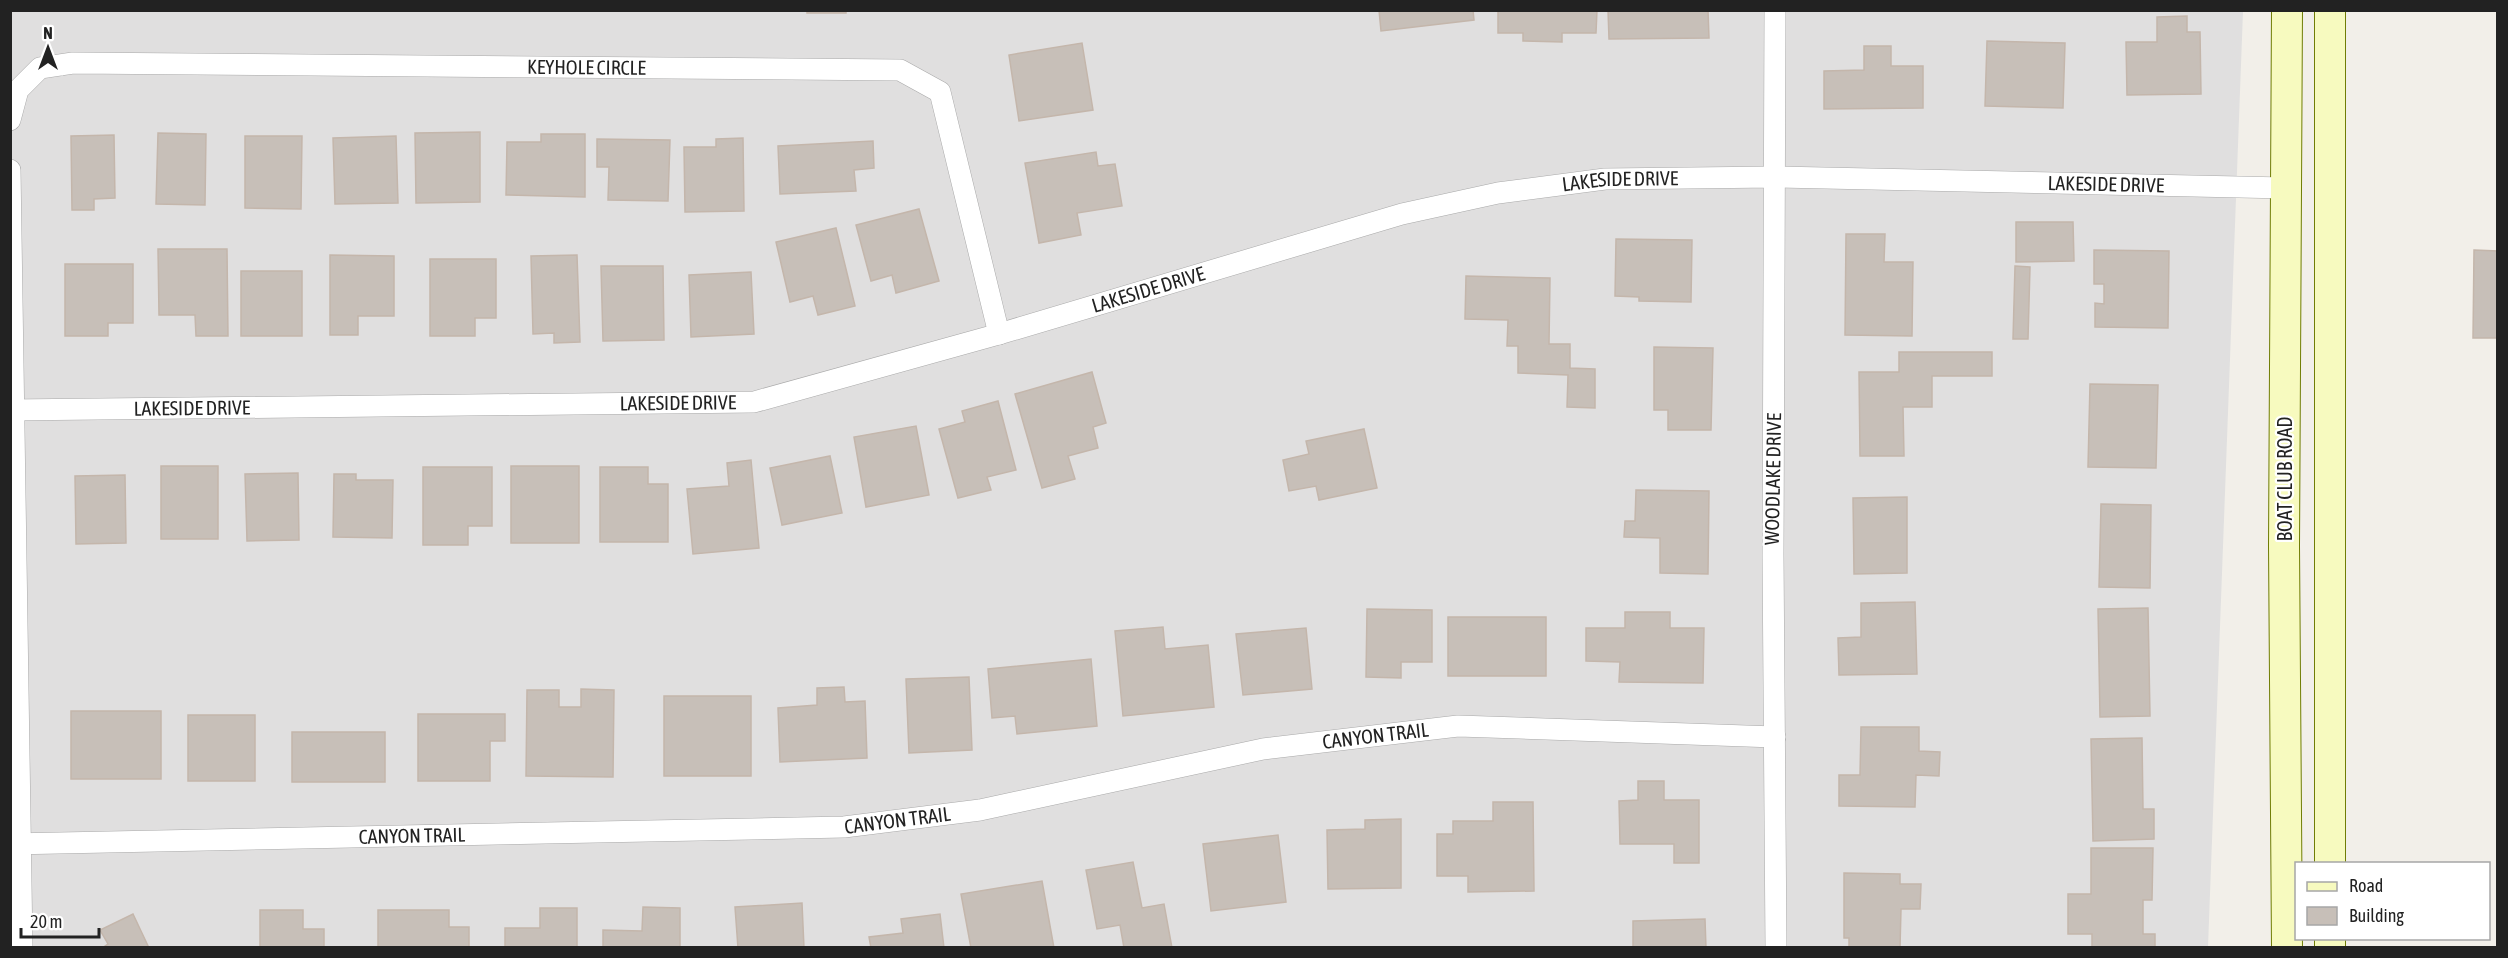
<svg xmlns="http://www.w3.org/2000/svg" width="2508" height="958" font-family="'Asap Condensed',sans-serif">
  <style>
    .residential { fill: #e0dfdf }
    .building { fill: #c7bfb8; stroke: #c4b6ab; stroke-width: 1.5 }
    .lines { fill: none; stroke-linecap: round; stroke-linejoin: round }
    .minor-casing { stroke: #a9a9a9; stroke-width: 22 }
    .secondary-casing { stroke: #707d05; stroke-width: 32 }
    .minor { stroke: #fff; stroke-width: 21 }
    .secondary { stroke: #f7fabf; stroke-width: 30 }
    .labels { text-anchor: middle; stroke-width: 4.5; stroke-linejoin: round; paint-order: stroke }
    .street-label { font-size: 20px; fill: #222; stroke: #fff }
  </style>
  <rect width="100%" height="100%" fill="#f2efe9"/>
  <!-- residential -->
  <polygon class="residential" points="10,11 2243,11 2208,947 11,947"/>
  <!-- building -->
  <g class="building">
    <rect x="807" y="10" width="39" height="3"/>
    <polygon points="1379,10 1473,10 1474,20 1381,31"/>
    <polygon points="1498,10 1597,10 1596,33 1562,33 1562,42 1523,41 1523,33 1498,33"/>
    <polygon points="1608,10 1708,10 1709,38 1609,39"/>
    <polygon points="2187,16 2187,32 2200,32 2201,94 2127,95 2126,42 2157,42 2157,17"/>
    <polygon points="1987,41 2065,43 2063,108 1985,106"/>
    <polygon points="1082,43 1093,110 1019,121 1009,55"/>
    <polygon points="1864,46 1891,46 1891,66 1923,66 1923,108 1824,109 1824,71 1864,70"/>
    <polygon points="480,132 480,202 416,203 415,133"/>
    <polygon points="158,133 206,134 205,205 156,204"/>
    <polygon points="541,134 585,134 585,197 506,195 507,142 541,142"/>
    <polygon points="114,135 115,198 94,199 94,210 72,210 71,136"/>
    <polygon points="245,136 302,136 301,209 245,208"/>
    <polygon points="396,136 398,203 335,204 333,138"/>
    <polygon points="743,138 744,211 685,212 684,147 716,147 716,139"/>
    <polygon points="597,139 670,140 668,201 608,200 609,167 597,167"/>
    <polygon points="873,141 874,168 854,170 856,191 780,194 778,146"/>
    <polygon points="1096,152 1098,166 1115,164 1122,206 1077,213 1081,235 1039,243 1025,163"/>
    <polygon points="919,209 939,281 896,293 892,275 871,281 856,225"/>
    <polygon points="2016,222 2073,222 2074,261 2016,262"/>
    <polygon points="836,228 855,306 818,315 813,296 790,302 776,242"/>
    <polygon points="1846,234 1885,234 1884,262 1913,262 1912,336 1845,335"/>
    <polygon points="1616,239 1692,240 1691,302 1639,301 1639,297 1615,296"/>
    <polygon points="158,249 227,249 228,336 196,336 195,315 159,315"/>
    <polygon points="2094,250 2169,251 2168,328 2095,327 2095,303 2104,304 2104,284 2094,284"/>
    <polygon points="2474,250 2498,251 2498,338 2473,338"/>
    <polygon points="330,255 394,256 394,316 358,316 358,335 330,335"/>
    <polygon points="577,255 580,342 554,343 554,333 533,334 531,256"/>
    <polygon points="430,259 496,259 496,318 475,318 475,336 430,336"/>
    <polygon points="65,264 133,264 133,323 108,323 108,336 65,336"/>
    <polygon points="601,266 663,266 664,340 603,341"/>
    <polygon points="2015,266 2030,267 2028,339 2013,339"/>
    <rect x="241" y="271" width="61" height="65"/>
    <polygon points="751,272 754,334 691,337 689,275"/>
    <polygon points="1466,276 1550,278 1549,344 1570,344 1570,368 1595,369 1595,408 1567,407 1568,375 1518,373 1518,346 1507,346 1508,320 1465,319"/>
    <polygon points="1654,347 1713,348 1711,430 1668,430 1668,410 1654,410"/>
    <polygon points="1899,352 1992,352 1992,376 1932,376 1932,407 1903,407 1904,456 1860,456 1859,372 1899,372"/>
    <polygon points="1092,372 1106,423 1093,427 1098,448 1068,456 1075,479 1042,488 1015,394"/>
    <polygon points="2090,384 2158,385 2156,468 2088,467"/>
    <polygon points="998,401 1016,470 987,477 991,490 958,498 939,429 965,422 962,411"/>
    <polygon points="916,426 929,495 866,507 854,437"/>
    <polygon points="1364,429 1377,488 1319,500 1316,486 1289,491 1283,460 1309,454 1306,441"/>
    <polygon points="830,456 842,513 782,525 770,468"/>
    <polygon points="751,460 759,548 693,554 687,489 729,486 727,463"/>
    <rect x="161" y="466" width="57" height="73"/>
    <rect x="511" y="466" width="68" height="77"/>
    <polygon points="423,467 492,467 492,526 468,526 468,545 423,545"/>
    <polygon points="600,467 648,467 648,484 668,484 668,542 600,542"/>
    <polygon points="298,473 299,540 247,541 245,474"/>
    <polygon points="334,474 356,474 356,480 393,480 392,538 333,537"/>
    <polygon points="125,475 126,543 76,544 75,476"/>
    <polygon points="1636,490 1709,491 1708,574 1660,573 1660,538 1624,537 1625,521 1635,521"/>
    <polygon points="1907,497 1907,573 1854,574 1853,498"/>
    <polygon points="2101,504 2151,505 2150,588 2099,587"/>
    <polygon points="1915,602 1917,674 1839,675 1838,638 1861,637 1861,603"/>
    <polygon points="2148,608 2150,716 2100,717 2098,609"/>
    <polygon points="1367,609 1432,610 1432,662 1401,662 1401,678 1366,677"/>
    <polygon points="1625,612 1670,612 1670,628 1704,628 1703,683 1619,682 1620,662 1586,661 1586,628 1625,628"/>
    <rect x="1448" y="617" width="98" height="59"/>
    <polygon points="1163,627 1165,649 1208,645 1214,707 1123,716 1115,631"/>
    <polygon points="1306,628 1312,689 1243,695 1236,634"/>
    <polygon points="1091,659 1097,726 1017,734 1015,716 992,718 988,669"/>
    <polygon points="969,677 972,750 909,753 906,679"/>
    <polygon points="844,687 845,702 865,701 867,758 780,762 778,708 817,705 817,688"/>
    <polygon points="581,689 614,690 613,777 526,776 527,690 559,690 559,707 581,707"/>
    <rect x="664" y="696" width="87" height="80"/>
    <rect x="71" y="711" width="90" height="68"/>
    <polygon points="418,714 505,714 505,741 490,741 490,781 418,781"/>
    <rect x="188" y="715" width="67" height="66"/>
    <polygon points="1861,727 1919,727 1919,751 1940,752 1939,776 1916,775 1915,807 1839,806 1839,775 1860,775"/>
    <rect x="292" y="732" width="93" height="50"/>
    <polygon points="2142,738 2143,809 2154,809 2154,839 2093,841 2091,739"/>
    <polygon points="1638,781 1664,781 1664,800 1699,800 1699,863 1674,863 1674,844 1620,844 1619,801 1638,800"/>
    <polygon points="1493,802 1533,802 1534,891 1468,892 1468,876 1437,876 1437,834 1453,834 1453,821 1493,821"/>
    <polygon points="1401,819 1401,888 1328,889 1327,830 1365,829 1365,820"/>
    <polygon points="1278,835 1286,902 1211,911 1203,844"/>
    <polygon points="2091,848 2153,848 2152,900 2143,900 2143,934 2155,934 2155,948 2092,948 2092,934 2068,934 2068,894 2091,894"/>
    <polygon points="1133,862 1142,908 1164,904 1172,948 1124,948 1120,925 1097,929 1086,870"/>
    <polygon points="1844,873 1900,874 1900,884 1921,884 1920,909 1901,909 1900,948 1849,948 1849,938 1844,938"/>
    <polygon points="1042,881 1054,948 971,948 961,894"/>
    <polygon points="802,903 804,948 738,948 735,907"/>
    <polygon points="643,907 680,908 680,948 603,948 603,930 642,931"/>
    <polygon points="540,908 577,908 577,948 505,948 505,928 540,928"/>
    <polygon points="260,910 303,910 303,929 324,929 324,948 260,948"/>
    <polygon points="378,910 449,910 449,927 469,927 469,948 378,948"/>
    <polygon points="133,914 149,948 102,948 108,944 100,930"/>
    <polygon points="940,914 944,948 871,948 869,937 903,933 901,919"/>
    <polygon points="1705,919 1706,948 1633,948 1633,921"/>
  </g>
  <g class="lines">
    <!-- minor casing -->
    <g class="minor-casing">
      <g id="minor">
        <polyline points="1775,10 1773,555 1776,948"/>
        <path id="s1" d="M10,120L18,90L40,68L73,63L900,70L940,92L999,334"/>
        <polyline points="10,170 22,948"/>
        <path id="s2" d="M10,410L754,402L999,334L1402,214L1498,193L1605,179L1774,177L2285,188"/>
        <path id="s3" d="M10,844L844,827L980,810L1263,749L1458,726L1775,737"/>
      </g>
    </g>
    <!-- secondary casing -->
    <g class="secondary-casing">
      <g id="secondary">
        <polyline points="2287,10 2284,546 2287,948"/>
        <polyline points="2330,10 2330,864"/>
        <polyline points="2330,948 2330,938"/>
      </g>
    </g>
    <!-- minor -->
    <use href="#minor" class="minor"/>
    <!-- secondary -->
    <use href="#secondary" class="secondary"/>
  </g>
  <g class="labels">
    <!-- street labels -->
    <g class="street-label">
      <text dy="7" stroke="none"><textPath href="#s1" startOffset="609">KEYHOLE CIRCLE</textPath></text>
      <text dy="7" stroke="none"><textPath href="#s2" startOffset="1640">LAKESIDE DRIVE</textPath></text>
      <text dy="7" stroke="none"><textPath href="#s2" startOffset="2126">LAKESIDE DRIVE</textPath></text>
      <text dy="7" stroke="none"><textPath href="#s2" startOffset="1154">LAKESIDE DRIVE</textPath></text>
      <text dy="7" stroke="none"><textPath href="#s2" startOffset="668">LAKESIDE DRIVE</textPath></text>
      <text dy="7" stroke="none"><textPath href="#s2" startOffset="182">LAKESIDE DRIVE</textPath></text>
      <text transform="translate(1773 479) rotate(-89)" y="7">WOODLAKE DRIVE</text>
      <text transform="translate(2285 479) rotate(-90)" y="7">BOAT CLUB ROAD</text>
      <text dy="7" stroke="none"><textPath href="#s3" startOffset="1374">CANYON TRAIL</textPath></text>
      <text dy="7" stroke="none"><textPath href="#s3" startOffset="888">CANYON TRAIL</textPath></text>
      <text dy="7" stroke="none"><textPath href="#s3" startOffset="402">CANYON TRAIL</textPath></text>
    </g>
  </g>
  <!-- border -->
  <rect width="2508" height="958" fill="none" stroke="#222222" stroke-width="24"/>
  <!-- legend -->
  <rect x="2295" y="862" width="195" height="78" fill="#ffffff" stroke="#a7a7a7" stroke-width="1.5"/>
  <rect x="2307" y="882" width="30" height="9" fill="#f7fabf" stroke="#a7a7a7" stroke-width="1.5"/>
  <text x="2349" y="892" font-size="18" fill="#222222">Road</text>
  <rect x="2307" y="907" width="30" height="18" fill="#c7bfb8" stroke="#a7a7a7" stroke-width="1.5"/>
  <text x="2349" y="922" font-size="18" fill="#222222">Building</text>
  <!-- north arrow -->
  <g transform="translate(48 48)" stroke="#ffffff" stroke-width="4.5" paint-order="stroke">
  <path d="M0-4.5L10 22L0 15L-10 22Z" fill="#222222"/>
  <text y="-9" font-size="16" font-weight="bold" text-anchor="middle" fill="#222222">N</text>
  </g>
  <!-- scale -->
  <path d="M21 928v9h78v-9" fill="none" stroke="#222222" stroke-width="3"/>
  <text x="30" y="928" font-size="18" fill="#222222" stroke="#ffffff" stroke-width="4.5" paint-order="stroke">20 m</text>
</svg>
